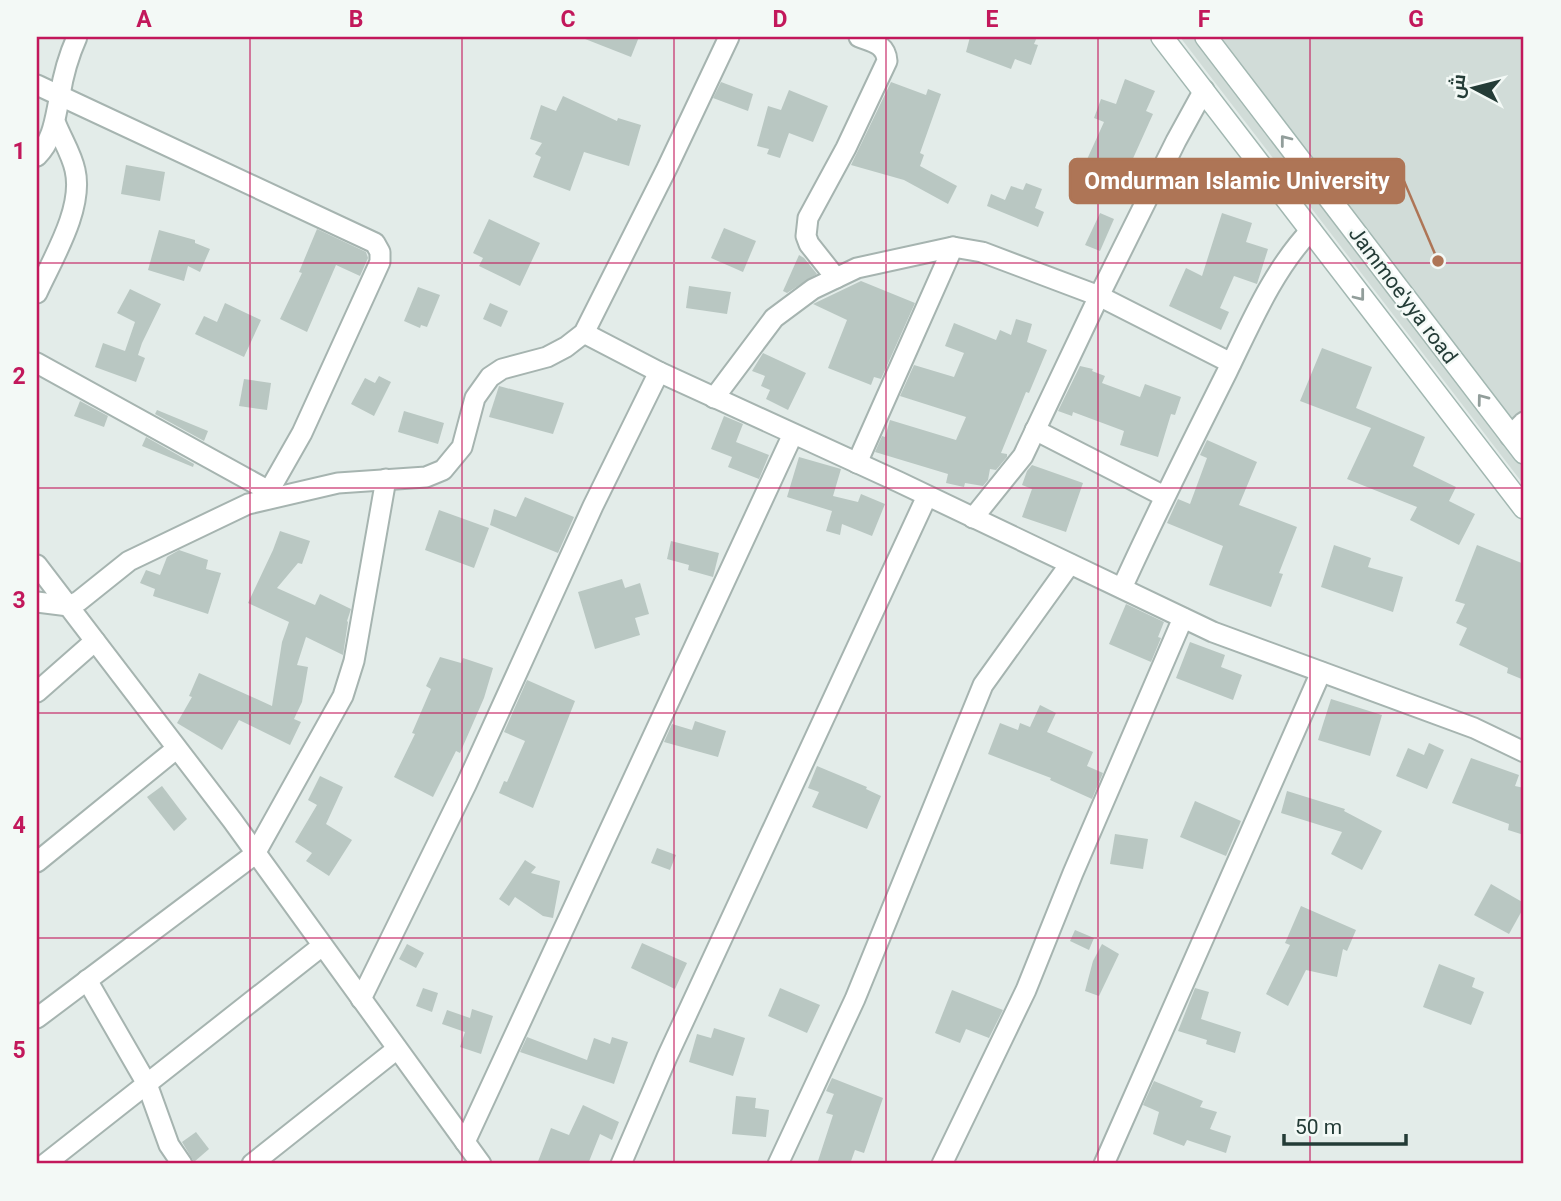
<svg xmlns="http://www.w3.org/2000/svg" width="1561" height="1201" font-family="Roboto,Cairo,sans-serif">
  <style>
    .built { fill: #d1dcd8 }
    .building { fill: #b9c7c2 }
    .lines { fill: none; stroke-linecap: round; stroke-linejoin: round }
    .street-casing { stroke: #a6b4b0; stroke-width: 23 }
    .secondary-casing { stroke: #a2b7b1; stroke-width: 24 }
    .street { stroke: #fff; stroke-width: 19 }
    .secondary { stroke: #fff; stroke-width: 21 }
    .oneway { stroke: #929e9b }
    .grid { fill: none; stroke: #c2185b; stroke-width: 2; stroke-opacity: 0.55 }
    .labels { text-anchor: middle; stroke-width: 5; stroke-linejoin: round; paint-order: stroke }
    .street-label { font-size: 21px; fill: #243c37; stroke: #f3f9f6 }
    .leader { fill: none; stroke: #ae7556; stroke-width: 2.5 }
    .callout-dot { fill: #ae7556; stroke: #f3f9f6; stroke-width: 2.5 }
    .callout { fill: #ae7556; stroke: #ae7556; stroke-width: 2.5 }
    .callout-label { font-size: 23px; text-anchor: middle; font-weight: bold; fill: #fff }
    .neatline { fill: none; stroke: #c2185b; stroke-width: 2.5 }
    .grid-label { font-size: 23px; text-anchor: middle; font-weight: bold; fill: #c2185b }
  </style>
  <rect width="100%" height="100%" fill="#e3ece9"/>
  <!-- built -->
  <polygon class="built" points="1180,37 1524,37 1524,485"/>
  <!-- building -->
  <g class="building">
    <polygon points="580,37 639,37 631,57"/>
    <polygon points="970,37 1037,37 1034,44 1038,45 1031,65 1015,59 1011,69 966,52"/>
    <polygon points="1125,79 1155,91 1146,111 1153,114 1117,194 1079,177 1104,122 1094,118 1101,99 1116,104"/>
    <polygon points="721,82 753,94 748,111 713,98"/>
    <polygon points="891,82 926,95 928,89 941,94 920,153 924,155 920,166 957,186 948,204 904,180 851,165"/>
    <polygon points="789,90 828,106 813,142 789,133 780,158 767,154 769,149 757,146 768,106 781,110"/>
    <polygon points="563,96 617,121 618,118 641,125 629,166 584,152 570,191 533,177 541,157 535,154 542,143 530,139 541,105 556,111"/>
    <polygon points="126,165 165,172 160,201 121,194"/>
    <polygon points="1026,183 1042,189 1035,208 1044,212 1038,227 987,206 991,194 1005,200 1011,186 1023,190"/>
    <polygon points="1100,213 1114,219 1100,251 1085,245"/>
    <polygon points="1222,213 1252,223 1246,242 1268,249 1257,284 1234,276 1220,308 1229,312 1221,330 1169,306 1186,268 1202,276"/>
    <polygon points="489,219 540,243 520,286 479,266 483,258 473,253"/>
    <polygon points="724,228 756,241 743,272 711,258"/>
    <polygon points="317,229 366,252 368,258 360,276 336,265 307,332 280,319 302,273 299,272"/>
    <polygon points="159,230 195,240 195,243 210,249 200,272 188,266 184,281 148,270"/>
    <polygon points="799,255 804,258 817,274 787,293 783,291"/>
    <polygon points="861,281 915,303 881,379 874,377 871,385 828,368 847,320 813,304"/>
    <polygon points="689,286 731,292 727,314 686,308"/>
    <polygon points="418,287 440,295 427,327 421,325 420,328 404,321"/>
    <polygon points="130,289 161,304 142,343 138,355 145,358 136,382 95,367 103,343 125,351 135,322 117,313"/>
    <polygon points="225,303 261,320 244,357 195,334 204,316 217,322"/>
    <polygon points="490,303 508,311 501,327 483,319"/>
    <polygon points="1016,319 1032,324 1027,342 1047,350 1029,393 1026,392 1001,453 1007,454 1007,457 996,470 990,469 988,480 983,486 965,483 964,487 946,483 948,474 875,452 882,436 885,437 890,420 956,440 966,417 900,396 914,365 954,377 964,353 945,346 954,323 996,340 1000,330 1011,335"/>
    <polygon points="1322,348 1372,367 1356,408 1425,437 1413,466 1456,487 1449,501 1475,514 1459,545 1410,520 1417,507 1347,479 1371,428 1300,401"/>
    <polygon points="763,353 806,373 788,410 766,399 770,390 761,386 765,376 752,371"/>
    <polygon points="1080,366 1093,369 1092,371 1105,376 1102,383 1140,397 1145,384 1181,397 1175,415 1171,414 1158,457 1120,445 1124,431 1073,412 1072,416 1058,411"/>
    <polygon points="379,376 391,382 374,416 351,404 365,378 375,383"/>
    <polygon points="244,379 271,383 267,410 239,406"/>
    <polygon points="499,386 564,403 553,434 489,417"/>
    <polygon points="80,401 108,416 104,427 74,416"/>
    <polygon points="157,410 208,431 204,441 155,414"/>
    <polygon points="404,411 444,423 438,444 398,432"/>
    <polygon points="724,416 743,424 736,442 769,455 759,479 728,467 732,457 711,449"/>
    <polygon points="146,437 194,464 193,467 142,446"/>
    <polygon points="1207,440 1257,462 1239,505 1297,527 1279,573 1283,574 1271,607 1209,585 1223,546 1167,523 1178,499 1190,504 1207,458 1200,455"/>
    <polygon points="799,457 841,469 833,496 858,502 861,494 885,504 872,536 842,524 840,535 826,531 832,511 787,497"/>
    <polygon points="1032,465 1083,483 1066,532 1022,517 1032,489 1022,485 1027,471"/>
    <polygon points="525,497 574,517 558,553 490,525 494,509 516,517"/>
    <polygon points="439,510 489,528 474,568 425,550"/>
    <polygon points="280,531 310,541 302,564 298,563 277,588 315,605 320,594 351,609 347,621 348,622 343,655 306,637 297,665 308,667 302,702 294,719 301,722 290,745 239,720 222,750 177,723 192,697 189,696 199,673 272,706 282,642 289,622 248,603 273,550"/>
    <polygon points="671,541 719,553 713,577 688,570 689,565 667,559"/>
    <polygon points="1334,545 1371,558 1368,567 1403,577 1393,612 1321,587"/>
    <polygon points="1477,545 1524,564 1524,680 1507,673 1508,668 1459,645 1467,628 1456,623 1465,604 1455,601"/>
    <polygon points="179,550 208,560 206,569 221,573 208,614 153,596 155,589 140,583 146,570 160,575 167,557"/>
    <polygon points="622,579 625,588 640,583 649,614 635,618 640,635 595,649 578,592"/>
    <polygon points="1126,604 1164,622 1158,637 1161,638 1151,662 1109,644"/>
    <polygon points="1190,642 1225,655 1221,667 1242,675 1233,700 1176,678"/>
    <polygon points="440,657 461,663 463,658 493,668 484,698 460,753 456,751 433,797 394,777 415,734 412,733 431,689 426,686"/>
    <polygon points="527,680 575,701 533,808 499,793 504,781 507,782 525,741 504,732"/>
    <polygon points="1331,699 1382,715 1370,756 1318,740"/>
    <polygon points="1040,705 1056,713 1047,732 1093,752 1087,766 1103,773 1092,799 1050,780 1051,778 988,754 1000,723 1018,730 1020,723 1030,727"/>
    <polygon points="695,721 726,731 718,757 664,742 672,724 692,730"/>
    <polygon points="1429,743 1444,750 1427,789 1396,776 1408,748 1424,755"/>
    <polygon points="1471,758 1519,775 1515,786 1524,788 1524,835 1508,830 1509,824 1452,803"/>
    <polygon points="817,766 867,787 866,789 881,796 867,829 812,807 819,792 808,788"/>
    <polygon points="320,776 343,787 326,824 352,840 329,876 306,861 312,853 295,842 317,805 308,800"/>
    <polygon points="162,786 187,819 174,831 147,797"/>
    <polygon points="1287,791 1345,809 1344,811 1382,831 1362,870 1331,854 1342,832 1281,813"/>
    <polygon points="1195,801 1241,821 1226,856 1180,837"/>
    <polygon points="1115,834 1148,839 1143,869 1110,864"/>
    <polygon points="657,848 676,855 670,870 651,863"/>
    <polygon points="525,860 536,867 531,873 560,881 553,918 543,916 515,897 509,906 499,899"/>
    <polygon points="1491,884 1524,903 1524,907 1509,934 1474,915"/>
    <polygon points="1301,906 1356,930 1347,951 1343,949 1337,977 1306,970 1288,1006 1266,994 1290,945 1285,943"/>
    <polygon points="1075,930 1094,938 1089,950 1070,941"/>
    <polygon points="642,943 687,963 675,989 631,968"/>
    <polygon points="407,944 424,953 416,968 399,959"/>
    <polygon points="1102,944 1119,954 1099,996 1085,991 1093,961"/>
    <polygon points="1439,964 1475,978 1472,987 1484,992 1471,1025 1423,1007"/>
    <polygon points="423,988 438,993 432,1012 416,1006"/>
    <polygon points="780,988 820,1005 807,1033 768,1016"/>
    <polygon points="1195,988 1209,992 1201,1019 1241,1032 1235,1053 1206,1044 1207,1040 1178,1031"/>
    <polygon points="952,990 1003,1010 989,1038 966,1029 960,1043 935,1033"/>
    <polygon points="472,1009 493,1016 481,1054 460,1047 465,1032 442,1024 447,1010 470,1018"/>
    <polygon points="714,1028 745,1038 733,1076 689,1062 697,1034 711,1038"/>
    <polygon points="527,1037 587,1060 594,1038 610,1044 612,1037 628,1042 614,1084 520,1052"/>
    <polygon points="832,1078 883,1098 864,1153 855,1150 850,1164 817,1164 833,1115 826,1113 834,1094 826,1091"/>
    <polygon points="1154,1081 1203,1101 1200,1107 1217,1112 1210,1129 1231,1136 1226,1153 1187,1140 1184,1146 1153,1134 1159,1112 1143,1105"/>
    <polygon points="736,1096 756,1098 755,1108 769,1110 766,1137 732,1134"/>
    <polygon points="583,1105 619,1122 612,1140 600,1134 588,1164 537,1164 551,1128 569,1135"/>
    <polygon points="196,1132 209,1149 194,1162 182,1142"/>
  </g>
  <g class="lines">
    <!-- street casing -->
    <g class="street-casing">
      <g id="street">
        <polyline points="37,85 375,243 380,252 380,262 302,433 269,491"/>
        <path d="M37,156C54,139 55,117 60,95C63,76 69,55 77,37"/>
        <path d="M836,278L809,244L806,236L808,218L846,148L887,61C886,44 872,42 859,37"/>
        <path d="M37,293C53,258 84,208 75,170C72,155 62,139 56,124"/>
        <polyline points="584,333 659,372 899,482 1213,632 1474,728 1524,752"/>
        <polyline points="37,363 278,496"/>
        <polyline points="714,398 774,318 813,289 857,268 953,247 982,252 1099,296 1231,363"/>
        <polyline points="1035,430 1164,496"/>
        <polyline points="1510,436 1524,422"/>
        <polyline points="857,463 953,247"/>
        <polyline points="973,518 1023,456 1099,296 1176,141 1204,90"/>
        <polyline points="37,565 232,820 481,1164"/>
        <path d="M1122,588C1155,515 1191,444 1227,372C1251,323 1273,270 1311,230"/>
        <polyline points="37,602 69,606 79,601 129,561 248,504 338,483 426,477 443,470 462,447 475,398 490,377 502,369 547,357 566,347 584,333 667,168 729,37"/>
        <polyline points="37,692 95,641"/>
        <polyline points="37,862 176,749"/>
        <polyline points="87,980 147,1084 169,1145 182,1164"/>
        <polyline points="361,999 466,785 593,506 659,372"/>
        <polyline points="37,1018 255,854 343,696 354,661 386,479"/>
        <polyline points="465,1142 793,434"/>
        <polyline points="45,1164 322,946"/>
        <polyline points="252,1164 397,1049"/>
        <polyline points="621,1164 667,1057 927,496"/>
        <polyline points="778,1164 855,999 983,685 1070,564"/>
        <polyline points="942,1164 1026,990 1073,873 1183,618"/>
        <polyline points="1104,1164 1321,672"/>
      </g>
    </g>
    <!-- secondary casing -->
    <g class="secondary-casing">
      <g id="secondary">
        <polyline points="1162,37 1524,508"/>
        <polyline points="1206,37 1524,453"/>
      </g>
    </g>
    <!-- street -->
    <use href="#street" class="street"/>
    <!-- secondary -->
    <use href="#secondary" class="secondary"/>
  </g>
  <!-- one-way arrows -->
  <defs><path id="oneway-chevron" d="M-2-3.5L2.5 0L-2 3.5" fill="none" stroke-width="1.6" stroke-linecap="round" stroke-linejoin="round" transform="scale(1.75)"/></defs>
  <g class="oneway">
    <use href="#oneway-chevron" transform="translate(1285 140) rotate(-128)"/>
    <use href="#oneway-chevron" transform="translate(1360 296) rotate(52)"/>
    <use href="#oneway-chevron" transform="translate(1482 399) rotate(-127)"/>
  </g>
  <!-- grid -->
  <path class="grid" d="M250,37V1164M462,37V1164M674,37V1164M886,37V1164M1098,37V1164M1310,37V1164M37,263H1524M37,488H1524M37,713H1524M37,938H1524"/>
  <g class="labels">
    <!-- street labels -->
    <g class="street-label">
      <text transform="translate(1403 295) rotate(53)" y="7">Jammoe'yya road</text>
    </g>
  </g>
  <!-- callouts -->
  <path class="leader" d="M1438 261L1404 181"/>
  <circle class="callout-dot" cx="1438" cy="261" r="7"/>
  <rect class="callout" x="1070" y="159" width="334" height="44" rx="7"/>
  <g class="callout-label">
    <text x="1237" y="189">Omdurman Islamic University</text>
  </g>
  <!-- border -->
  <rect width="1561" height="1201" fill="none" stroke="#f3f9f6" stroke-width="77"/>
  <!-- north arrow -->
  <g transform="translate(1474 88) rotate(277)" stroke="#f3f9f6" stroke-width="5" paint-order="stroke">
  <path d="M0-5L12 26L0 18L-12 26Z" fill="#243c37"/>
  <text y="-10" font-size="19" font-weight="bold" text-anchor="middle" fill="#243c37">ش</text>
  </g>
  <!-- scale -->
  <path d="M1284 1134v10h122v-10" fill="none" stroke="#243c37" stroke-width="3.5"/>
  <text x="1295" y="1134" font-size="21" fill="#243c37" stroke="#f3f9f6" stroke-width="5" paint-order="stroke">50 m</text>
  <rect x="38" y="38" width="1484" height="1124" class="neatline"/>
  <g class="grid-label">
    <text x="144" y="27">A</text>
    <text x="356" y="27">B</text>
    <text x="568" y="27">C</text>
    <text x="780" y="27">D</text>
    <text x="992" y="27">E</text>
    <text x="1204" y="27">F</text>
    <text x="1416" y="27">G</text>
    <text x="19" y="159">1</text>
    <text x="19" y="384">2</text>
    <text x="19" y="608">3</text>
    <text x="19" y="833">4</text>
    <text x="19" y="1058">5</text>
  </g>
</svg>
